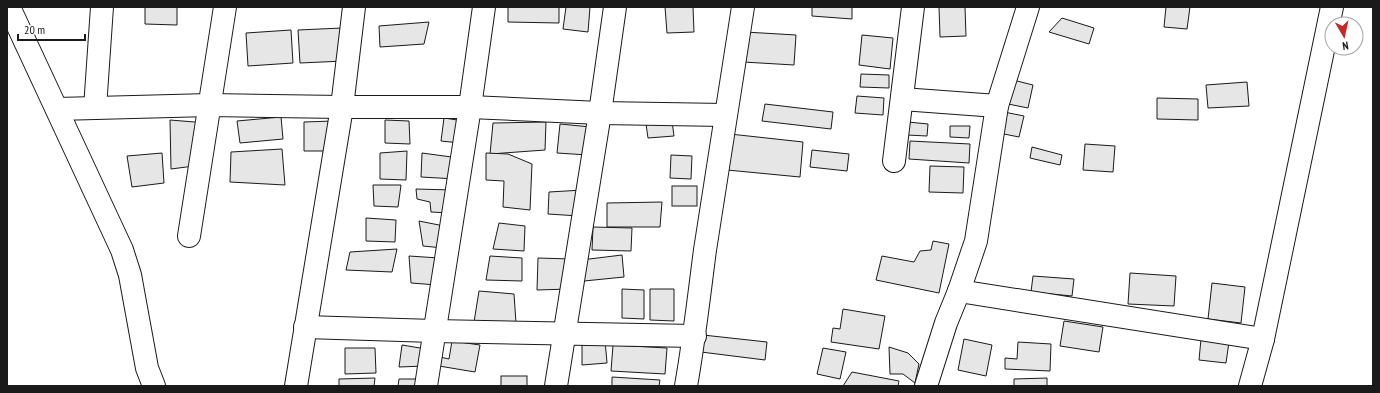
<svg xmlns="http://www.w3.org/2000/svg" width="1380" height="393" font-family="'PT Sans Narrow',sans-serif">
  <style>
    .building { fill: #e6e6e6; stroke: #1a1a1a }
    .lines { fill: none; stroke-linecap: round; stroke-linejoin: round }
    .minor-casing { stroke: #1a1a1a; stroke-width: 24 }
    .minor { stroke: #fff; stroke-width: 22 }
  </style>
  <rect width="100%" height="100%" fill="#fff"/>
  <!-- building -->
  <g class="building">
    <polygon points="145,7 177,7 177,25 145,24"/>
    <polygon points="508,7 559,7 559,23 508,22"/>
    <polygon points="566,7 590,7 588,32 563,29"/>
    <polygon points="665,7 693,7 694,32 667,33"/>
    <polygon points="812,7 852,7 852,19 812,16"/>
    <polygon points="939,7 965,7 966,36 940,37"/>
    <polygon points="1166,7 1190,7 1187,29 1164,27"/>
    <polygon points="1062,18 1094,28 1089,44 1049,32"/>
    <polygon points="429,22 424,44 380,47 379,26"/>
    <polygon points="342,28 344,61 300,63 298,30"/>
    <polygon points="291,30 293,63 248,66 246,33"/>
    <polygon points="745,32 796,35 794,65 743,62"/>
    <polygon points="862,35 893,38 890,69 859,65"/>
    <polygon points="861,74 889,75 889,88 860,87"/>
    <polygon points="1013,80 1033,85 1028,108 1008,104"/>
    <polygon points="1247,82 1249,106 1208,108 1206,85"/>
    <polygon points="857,96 884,98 883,115 855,113"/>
    <polygon points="1157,98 1198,99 1198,120 1157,119"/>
    <polygon points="765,104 833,112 831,129 762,121"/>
    <polygon points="1004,112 1024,116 1019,137 999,133"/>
    <polygon points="281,117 283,139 240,143 237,121"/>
    <polygon points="444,118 464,121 460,143 441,141"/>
    <polygon points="170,120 207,123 194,166 171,169"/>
    <polygon points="385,120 409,121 410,144 385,143"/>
    <polygon points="333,121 330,151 304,151 304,122"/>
    <polygon points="672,121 674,136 648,138 646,124"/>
    <polygon points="546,122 545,150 490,154 493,123"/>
    <polygon points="908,122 928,124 927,136 907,135"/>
    <polygon points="560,124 591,127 588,155 557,153"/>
    <polygon points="950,126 970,126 969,138 950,137"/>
    <polygon points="730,134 803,142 800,177 727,170"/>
    <polygon points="910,141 970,144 969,163 909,159"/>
    <polygon points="1085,144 1115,146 1113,172 1083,170"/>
    <polygon points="1032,147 1062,155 1060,165 1030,158"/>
    <polygon points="282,149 285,185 230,182 231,152"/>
    <polygon points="812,150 849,154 847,171 810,167"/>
    <polygon points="407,151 406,180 380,179 380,153"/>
    <polygon points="162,153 164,183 132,187 127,156"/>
    <polygon points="422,153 459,158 456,179 421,177"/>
    <polygon points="486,153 508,154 532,164 530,210 503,207 504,181 486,180"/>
    <polygon points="671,155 692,156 691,179 670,178"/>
    <polygon points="930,166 964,167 963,193 929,192"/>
    <polygon points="373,185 401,185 398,207 374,206"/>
    <rect x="672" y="186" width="25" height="20"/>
    <polygon points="416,189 453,190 449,213 431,212 430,202 417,199"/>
    <polygon points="583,190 579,216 548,214 549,192"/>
    <polygon points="662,202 660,227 607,227 607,203"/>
    <polygon points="366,218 396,220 395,242 366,241"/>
    <polygon points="419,221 444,226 443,248 423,246"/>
    <polygon points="499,223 525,226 524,251 493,249"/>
    <polygon points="593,227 632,228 631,251 592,250"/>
    <polygon points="933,241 949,244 939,293 876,280 882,256 914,262 920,251 931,250"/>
    <polygon points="397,249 392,272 346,270 350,252"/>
    <polygon points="622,255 624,277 584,281 581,260"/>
    <polygon points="409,256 439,258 437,285 411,283"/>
    <polygon points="490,256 522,258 522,281 486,280"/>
    <polygon points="538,258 571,259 569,289 537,290"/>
    <polygon points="1130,273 1176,276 1174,306 1128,304"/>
    <polygon points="1033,276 1074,279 1072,296 1031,292"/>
    <polygon points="1212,283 1245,287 1241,323 1208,319"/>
    <polygon points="622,289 644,290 644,319 622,318"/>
    <polygon points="650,289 674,289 674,321 650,320"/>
    <polygon points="479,291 514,294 516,323 474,322"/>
    <polygon points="843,309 885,316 879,349 831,342 833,328 840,329"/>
    <polygon points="1064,321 1103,327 1099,352 1060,346"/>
    <polygon points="703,335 767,342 765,360 701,352"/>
    <polygon points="964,339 992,345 986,376 958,370"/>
    <polygon points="1201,339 1229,342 1226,363 1199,360"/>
    <polygon points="605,340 607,363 582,365 582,341"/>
    <polygon points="452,341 480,345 475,372 439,366 440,357 449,359"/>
    <polygon points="1018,342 1051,344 1050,371 1005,369 1005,358 1017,359"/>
    <polygon points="402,345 426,349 425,366 399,367"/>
    <polygon points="613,345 667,348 665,374 611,371"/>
    <polygon points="889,347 908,353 919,364 915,383 903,374 890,374"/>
    <polygon points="345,348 375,348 376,373 345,374"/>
    <polygon points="823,348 846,352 840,379 817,374"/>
    <polygon points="852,372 899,381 898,386 843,386"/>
    <rect x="501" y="376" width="26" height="10"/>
    <polygon points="612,377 660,380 659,386 612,386"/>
    <polygon points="375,378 374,386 339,386 339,379"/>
    <polygon points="1047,378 1047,386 1014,386 1014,379"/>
    <polygon points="399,379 422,379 421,386 398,386"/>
  </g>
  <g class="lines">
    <!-- minor casing -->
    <g class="minor-casing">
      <g id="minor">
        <polyline points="9,7 122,250 130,275 147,368 154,386"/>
        <polyline points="902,99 997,106"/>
        <polyline points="95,108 102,7"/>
        <polyline points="57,109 210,105 342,107 470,107 600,113 725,115"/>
        <polyline points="894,161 913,7"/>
        <polyline points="189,236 225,7"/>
        <polyline points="959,291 1263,339"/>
        <polyline points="305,327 434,331 695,336"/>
        <polyline points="296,386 342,107 354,7"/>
        <polyline points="426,386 470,107 484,7"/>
        <polyline points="556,386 600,113 615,7"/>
        <path d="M686,386C694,341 699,296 705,250C717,169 730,88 743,7"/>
        <polyline points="926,386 946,323 959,291 976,241 997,106 1028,7"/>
        <polyline points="1250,386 1263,339 1332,7"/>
      </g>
    </g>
    <!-- minor -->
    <use href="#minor" class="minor"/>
  </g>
  <!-- border -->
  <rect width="1380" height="393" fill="none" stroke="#1a1a1a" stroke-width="16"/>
  <!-- north arrow -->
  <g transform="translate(1344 36) rotate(171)"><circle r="19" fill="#ffffff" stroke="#a3a3a3"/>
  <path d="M0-3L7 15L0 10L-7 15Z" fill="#c62828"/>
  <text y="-6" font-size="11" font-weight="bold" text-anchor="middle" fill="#1a1a1a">N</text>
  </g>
  <!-- scale -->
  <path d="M18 34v6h67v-6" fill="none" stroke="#1a1a1a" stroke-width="2"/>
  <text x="24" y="34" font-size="12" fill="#1a1a1a" stroke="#ffffff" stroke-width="3" paint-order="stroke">20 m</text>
</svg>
